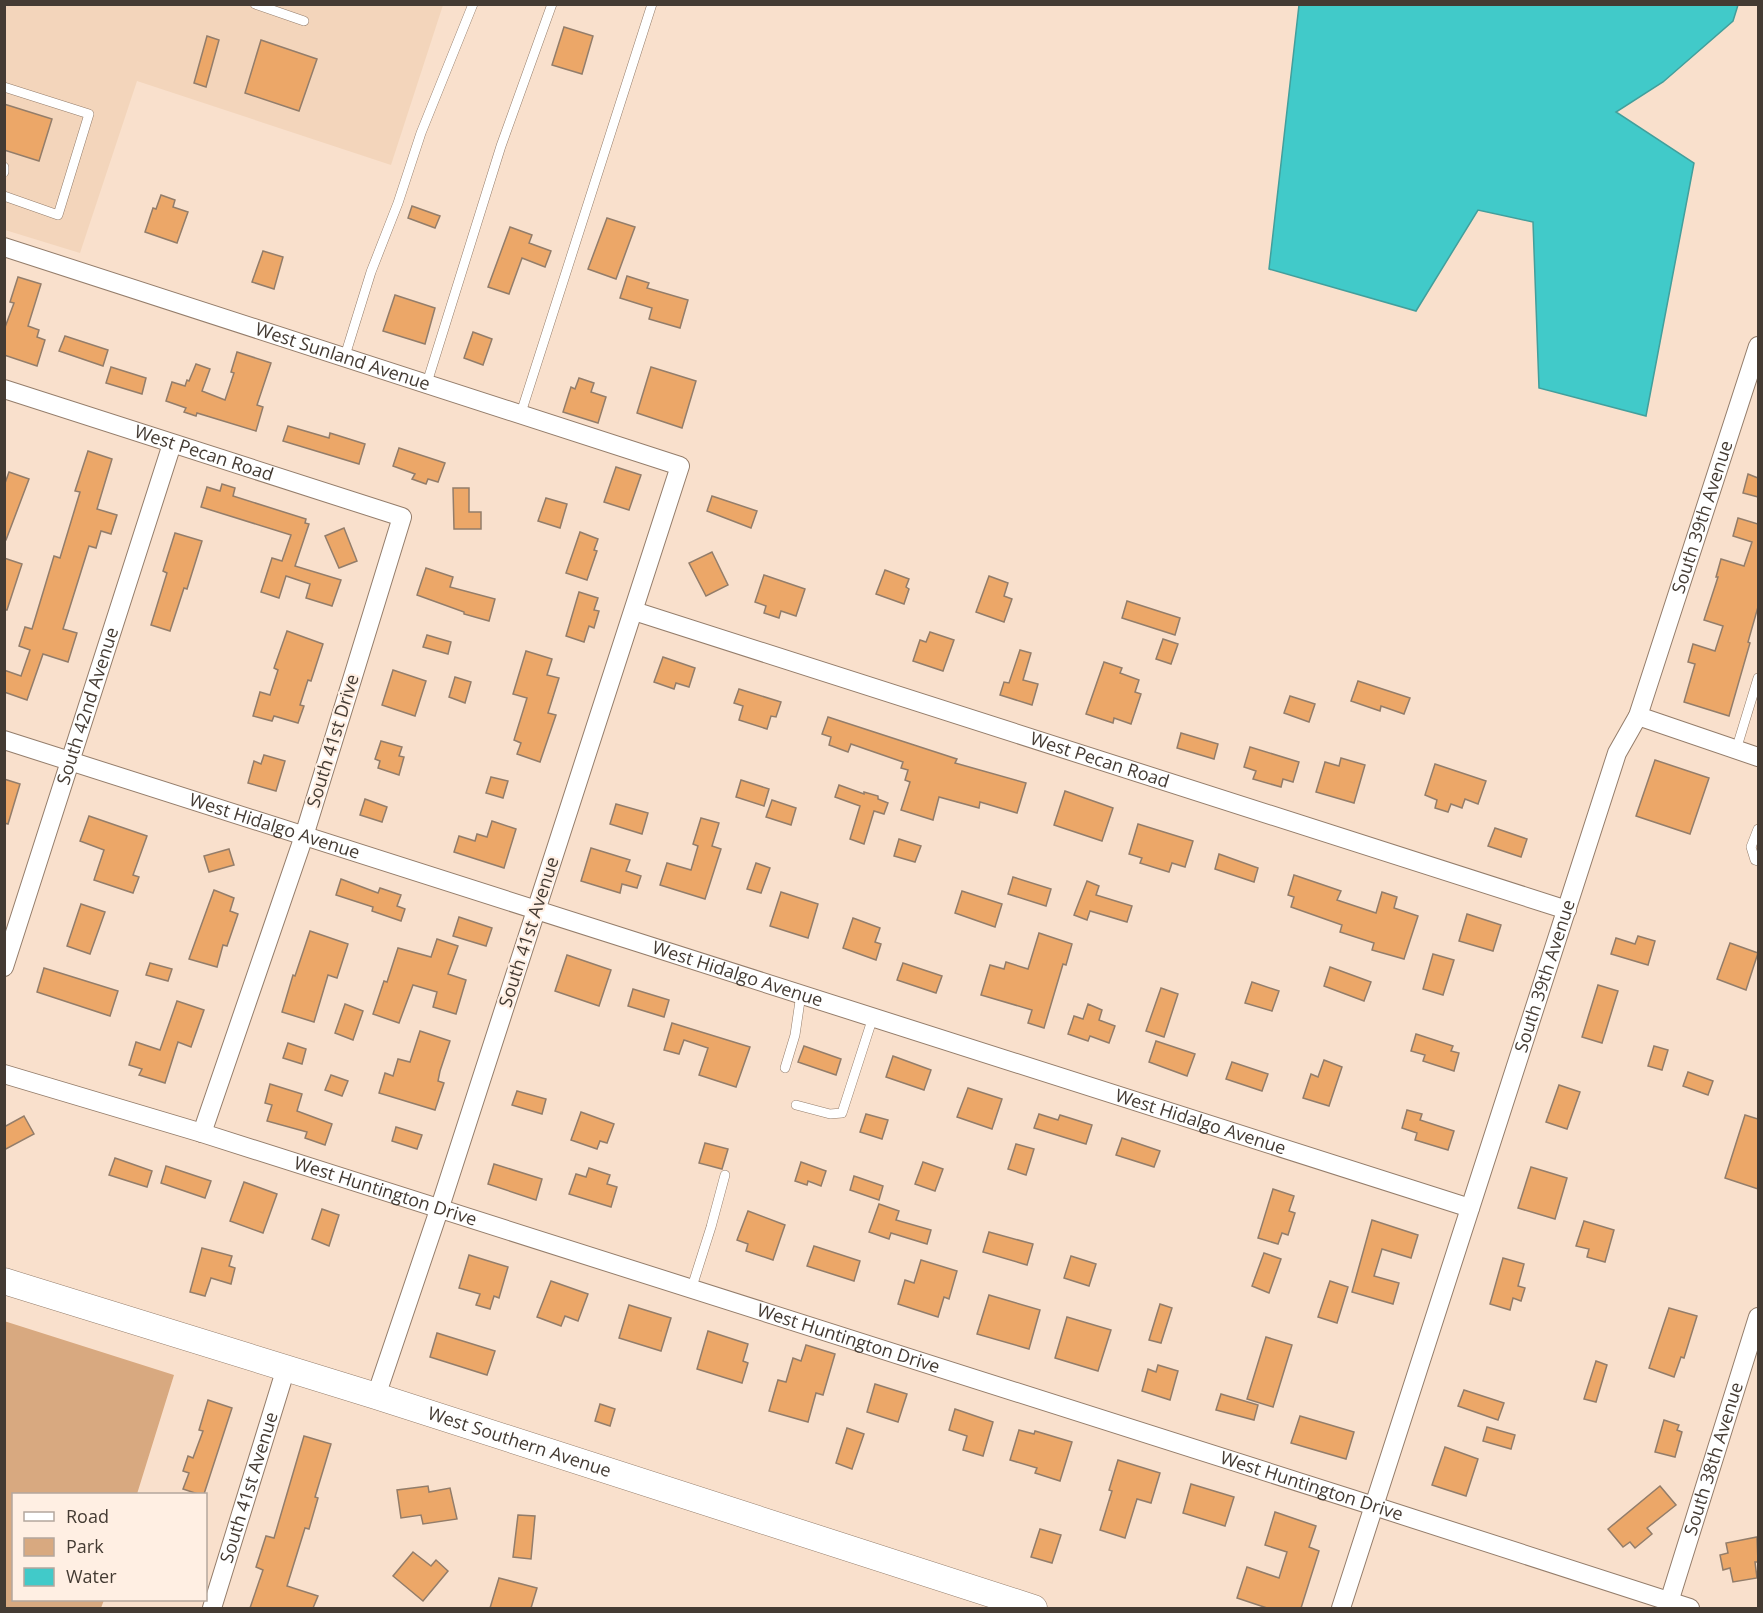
<svg xmlns="http://www.w3.org/2000/svg" width="1763" height="1613" font-family="'Open Sans',sans-serif">
  <style>
    .built { fill: #f3d5bb }
    .green { fill: #d8a980 }
    .water { fill: #41cac9; stroke: #429f9c; stroke-width: 1.5 }
    .building { fill: #eca768; stroke: #937d6a; stroke-width: 1.5 }
    .lines { fill: none; stroke-linecap: round; stroke-linejoin: round }
    .lane-casing { stroke: #947d6b; stroke-width: 10 }
    .street-casing { stroke: #947d6b; stroke-width: 20 }
    .secondary-casing { stroke: #947d6b; stroke-width: 27 }
    .lane { stroke: #fff; stroke-width: 9 }
    .street { stroke: #fff; stroke-width: 18 }
    .secondary { stroke: #fff; stroke-width: 26 }
    .labels { text-anchor: middle; stroke-width: 4.5; stroke-linejoin: round; paint-order: stroke }
    .street-label { font-size: 18px; fill: #443b33; stroke: #ffefe3 }
  </style>
  <rect width="100%" height="100%" fill="#f9e0cc"/>
  <!-- built -->
  <polygon class="built" points="5,5 443,5 391,165 137,81 80,253 5,230"/>
  <!-- green -->
  <polygon class="green" points="4,1321 174,1375 137,1494 14,1494 14,1600 104,1600 101,1608 5,1608"/>
  <!-- water -->
  <polygon class="water" points="1299,5 1738,5 1733,21 1663,82 1616,112 1694,163 1646,416 1539,388 1533,222 1478,210 1416,311 1269,269"/>
  <!-- building -->
  <g class="building">
    <polygon points="564,27 593,36 582,74 552,65"/>
    <polygon points="207,36 219,40 206,87 194,83"/>
    <polygon points="261,40 317,59 299,111 245,93"/>
    <polygon points="4,104 52,119 39,161 4,150"/>
    <polygon points="161,195 175,200 173,207 188,212 177,243 145,232 153,208 156,209"/>
    <polygon points="412,206 440,216 435,228 408,218"/>
    <polygon points="607,218 635,227 616,279 588,269"/>
    <polygon points="510,227 532,235 529,243 551,251 545,267 522,258 509,294 488,287"/>
    <polygon points="263,251 283,257 274,289 252,282"/>
    <polygon points="627,276 649,283 647,288 688,300 680,328 649,319 652,308 620,298"/>
    <polygon points="18,277 41,284 28,326 39,330 37,337 45,340 37,366 4,355 4,330 14,303 10,302"/>
    <polygon points="395,295 435,308 425,344 383,331"/>
    <polygon points="473,332 492,339 483,365 464,358"/>
    <polygon points="65,336 108,350 103,366 59,351"/>
    <polygon points="237,352 271,363 257,405 263,407 256,431 197,413 196,416 184,412 186,408 166,401 172,382 185,386 187,380 189,381 196,364 210,369 202,391 225,400 234,373 231,372"/>
    <polygon points="111,367 146,378 142,394 106,383"/>
    <polygon points="651,367 696,381 682,428 637,413"/>
    <polygon points="579,378 594,383 591,392 606,397 598,423 563,412 571,387 575,389"/>
    <polygon points="288,426 329,438 330,433 365,444 359,464 283,441"/>
    <polygon points="399,448 445,463 438,482 428,479 426,484 412,479 415,474 393,466"/>
    <polygon points="88,451 112,459 97,509 117,515 111,534 101,531 96,548 89,546 63,629 77,633 68,662 43,654 27,700 4,692 4,670 21,676 30,650 19,646 25,627 32,629 54,556 60,558 80,492 75,491"/>
    <polygon points="616,467 641,475 629,510 604,502"/>
    <polygon points="9,472 29,479 6,540 4,540 4,486"/>
    <polygon points="1748,474 1758,478 1758,497 1743,493"/>
    <polygon points="222,484 235,488 233,496 306,519 305,523 309,524 295,566 341,580 332,606 306,598 310,584 286,576 279,598 261,592 272,558 282,561 291,535 201,507 207,487 220,491"/>
    <polygon points="453,488 469,488 469,512 481,512 481,529 454,529"/>
    <polygon points="712,496 757,511 751,528 707,511"/>
    <polygon points="546,498 567,504 560,528 538,521"/>
    <polygon points="1738,518 1758,524 1758,607 1748,642 1750,643 1729,716 1684,702 1695,664 1688,662 1693,644 1715,651 1723,626 1704,620 1718,577 1716,577 1721,559 1744,566 1752,542 1733,536"/>
    <polygon points="344,528 357,561 339,568 325,536"/>
    <polygon points="580,532 598,539 594,550 597,551 587,580 566,573"/>
    <polygon points="175,533 202,541 187,589 184,588 170,631 151,625 167,573 163,571"/>
    <polygon points="712,552 728,585 706,596 689,563"/>
    <polygon points="4,558 22,564 7,610 4,610"/>
    <polygon points="426,568 453,577 450,587 495,599 489,621 464,614 464,612 417,595"/>
    <polygon points="885,570 909,579 906,587 909,589 904,604 876,594"/>
    <polygon points="764,575 805,589 796,616 781,611 779,618 764,613 766,606 755,602"/>
    <polygon points="989,576 1008,583 1004,596 1012,599 1004,622 976,612"/>
    <polygon points="579,592 598,598 594,610 599,611 594,628 589,626 584,642 566,636"/>
    <polygon points="1127,601 1180,618 1175,635 1122,618"/>
    <polygon points="287,631 323,644 311,681 308,680 300,705 304,706 298,723 274,716 272,721 253,716 260,692 270,695 278,670 274,668"/>
    <polygon points="930,632 954,640 943,671 913,661 920,640 926,642"/>
    <polygon points="427,635 451,642 448,654 423,647"/>
    <polygon points="1163,639 1178,644 1171,664 1156,659"/>
    <polygon points="1020,650 1031,653 1023,680 1038,684 1032,705 1000,695 1004,682 1009,683"/>
    <polygon points="526,651 552,659 547,675 559,678 548,713 556,715 540,762 517,754 521,743 514,740 527,698 513,694"/>
    <polygon points="663,657 695,668 689,687 676,683 674,689 654,682"/>
    <polygon points="1104,662 1122,668 1120,673 1139,680 1135,692 1141,694 1131,724 1114,718 1113,723 1086,714"/>
    <polygon points="393,670 426,681 415,716 382,705"/>
    <polygon points="455,677 471,682 465,703 449,697"/>
    <polygon points="1358,681 1410,698 1404,714 1381,706 1380,711 1351,701"/>
    <polygon points="739,689 781,702 776,717 771,716 767,729 739,720 743,706 734,703"/>
    <polygon points="1290,696 1315,704 1309,722 1284,713"/>
    <polygon points="828,717 957,759 955,763 1026,783 1017,813 980,802 979,808 939,797 933,820 901,810 910,782 905,780 908,770 901,768 903,762 851,744 848,752 829,745 831,737 822,734"/>
    <polygon points="1181,733 1218,744 1214,759 1177,748"/>
    <polygon points="381,741 402,747 399,756 404,757 399,775 378,768 380,761 375,759"/>
    <polygon points="1250,747 1299,762 1293,782 1283,779 1281,787 1253,779 1256,771 1244,767"/>
    <polygon points="264,755 285,761 276,791 248,783 254,761 261,764"/>
    <polygon points="1341,758 1365,765 1354,803 1316,792 1325,762 1339,766"/>
    <polygon points="1655,760 1709,778 1690,834 1636,816"/>
    <polygon points="1435,764 1486,781 1478,804 1465,799 1462,808 1451,804 1448,812 1435,808 1437,800 1425,795"/>
    <polygon points="491,777 508,781 503,798 486,793"/>
    <polygon points="4,779 20,784 8,824 4,823"/>
    <polygon points="741,780 769,789 764,806 736,797"/>
    <polygon points="839,785 864,794 864,792 878,796 878,799 888,803 884,814 874,811 864,844 850,839 860,806 835,797"/>
    <polygon points="1065,791 1113,808 1102,841 1054,825"/>
    <polygon points="365,799 387,807 382,822 360,815"/>
    <polygon points="772,800 796,808 791,825 766,817"/>
    <polygon points="616,804 648,813 642,834 610,824"/>
    <polygon points="89,816 147,836 133,875 139,877 133,893 94,880 104,850 80,841"/>
    <polygon points="701,818 719,823 712,846 721,849 705,899 660,885 667,863 691,870 698,846 693,844"/>
    <polygon points="492,821 516,829 504,868 454,852 459,836 475,841 477,834 487,837"/>
    <polygon points="1138,824 1193,841 1185,867 1172,863 1169,872 1140,863 1142,858 1129,854"/>
    <polygon points="1495,828 1527,839 1521,857 1488,846"/>
    <polygon points="899,839 921,846 915,862 894,856"/>
    <polygon points="591,848 630,860 626,871 641,876 637,888 622,884 620,893 581,881"/>
    <polygon points="229,849 234,865 209,872 204,856"/>
    <polygon points="1219,854 1258,868 1254,882 1215,869"/>
    <polygon points="756,863 770,868 761,893 747,889"/>
    <polygon points="1294,875 1341,891 1337,900 1376,913 1382,892 1397,897 1394,908 1418,916 1404,959 1372,950 1374,943 1340,932 1342,925 1291,907 1294,897 1288,895"/>
    <polygon points="1013,877 1051,889 1046,906 1008,894"/>
    <polygon points="341,879 378,893 380,888 401,895 397,906 405,909 401,921 372,911 373,907 336,895"/>
    <polygon points="1087,881 1099,886 1096,895 1132,906 1127,922 1090,911 1087,920 1074,915"/>
    <polygon points="214,890 234,898 230,911 238,914 227,946 223,945 217,967 189,959"/>
    <polygon points="962,891 1002,904 995,927 955,913"/>
    <polygon points="781,892 818,904 808,938 770,926"/>
    <polygon points="81,904 105,912 90,954 67,946"/>
    <polygon points="1467,914 1501,925 1493,951 1459,941"/>
    <polygon points="459,917 492,928 486,946 453,936"/>
    <polygon points="853,918 880,928 875,942 881,944 876,960 843,948"/>
    <polygon points="310,931 348,944 337,978 328,975 314,1022 282,1012 293,975 295,976"/>
    <polygon points="1039,933 1072,944 1066,965 1063,964 1044,1028 1028,1023 1032,1010 981,995 990,965 1004,969 1006,962 1028,969"/>
    <polygon points="1638,936 1655,941 1648,965 1611,954 1616,938 1635,944"/>
    <polygon points="437,939 458,946 448,974 466,980 456,1014 433,1007 437,992 413,985 399,1023 373,1014 384,981 387,982 398,948 431,957"/>
    <polygon points="1730,943 1758,953 1746,990 1717,979"/>
    <polygon points="1433,954 1454,960 1443,995 1423,989"/>
    <polygon points="567,955 611,970 599,1006 555,991"/>
    <polygon points="150,963 172,969 168,981 146,975"/>
    <polygon points="903,963 942,976 936,993 897,980"/>
    <polygon points="1330,967 1371,982 1364,1001 1324,986"/>
    <polygon points="44,968 118,991 110,1016 37,992"/>
    <polygon points="1252,982 1279,991 1272,1011 1245,1003"/>
    <polygon points="1598,985 1618,991 1602,1043 1582,1037"/>
    <polygon points="1161,988 1178,994 1164,1037 1146,1031"/>
    <polygon points="633,989 669,1000 664,1017 628,1006"/>
    <polygon points="177,1001 204,1010 191,1047 178,1042 165,1083 139,1075 142,1069 129,1065 136,1042 160,1050"/>
    <polygon points="345,1004 363,1011 353,1040 335,1033"/>
    <polygon points="1088,1004 1102,1010 1099,1020 1115,1026 1109,1043 1090,1036 1088,1041 1068,1034 1074,1016 1083,1019"/>
    <polygon points="672,1023 750,1047 736,1087 699,1075 708,1048 684,1040 679,1054 664,1050"/>
    <polygon points="420,1031 450,1041 440,1071 438,1081 444,1083 435,1110 379,1093 385,1073 393,1076 398,1059 410,1062"/>
    <polygon points="1416,1034 1453,1046 1451,1051 1459,1053 1454,1071 1423,1061 1425,1055 1411,1051"/>
    <polygon points="1156,1041 1195,1054 1187,1076 1149,1062"/>
    <polygon points="288,1043 306,1049 302,1064 283,1058"/>
    <polygon points="804,1046 841,1059 836,1075 798,1062"/>
    <polygon points="1654,1046 1668,1050 1662,1070 1648,1066"/>
    <polygon points="893,1056 931,1070 924,1090 886,1077"/>
    <polygon points="1324,1060 1342,1067 1329,1106 1303,1098 1311,1074 1318,1077"/>
    <polygon points="1232,1062 1268,1074 1262,1091 1226,1079"/>
    <polygon points="1688,1072 1713,1081 1708,1095 1683,1086"/>
    <polygon points="331,1075 348,1081 342,1096 325,1090"/>
    <polygon points="270,1084 302,1094 297,1111 332,1124 325,1145 305,1138 307,1132 267,1121 272,1105 265,1103"/>
    <polygon points="1559,1085 1580,1092 1567,1129 1546,1122"/>
    <polygon points="968,1088 1002,1099 992,1129 957,1117"/>
    <polygon points="517,1091 546,1099 542,1114 512,1105"/>
    <polygon points="1407,1110 1422,1114 1420,1120 1454,1131 1448,1150 1415,1140 1417,1133 1402,1128"/>
    <polygon points="581,1112 614,1124 607,1143 600,1141 597,1149 571,1140"/>
    <polygon points="866,1114 888,1120 882,1139 860,1132"/>
    <polygon points="1039,1114 1058,1120 1060,1115 1092,1125 1086,1144 1034,1128"/>
    <polygon points="1745,1115 1758,1119 1758,1189 1725,1178"/>
    <polygon points="24,1116 34,1134 4,1150 4,1127"/>
    <polygon points="396,1127 422,1135 417,1149 392,1141"/>
    <polygon points="1122,1138 1160,1151 1154,1167 1116,1155"/>
    <polygon points="705,1143 728,1149 722,1169 699,1163"/>
    <polygon points="1016,1144 1034,1149 1026,1175 1008,1169"/>
    <polygon points="115,1158 152,1171 147,1187 109,1175"/>
    <polygon points="801,1162 826,1171 821,1186 808,1181 807,1185 795,1181"/>
    <polygon points="923,1162 943,1169 935,1191 915,1184"/>
    <polygon points="494,1164 542,1179 536,1200 488,1184"/>
    <polygon points="166,1166 211,1181 205,1198 161,1183"/>
    <polygon points="1531,1167 1567,1178 1555,1219 1518,1208"/>
    <polygon points="589,1168 610,1175 607,1184 617,1187 611,1207 569,1194 576,1174 586,1177"/>
    <polygon points="854,1176 883,1186 879,1200 850,1190"/>
    <polygon points="244,1182 277,1194 263,1233 230,1221"/>
    <polygon points="1273,1189 1294,1196 1289,1211 1295,1213 1288,1235 1282,1233 1278,1244 1258,1238"/>
    <polygon points="879,1204 899,1211 896,1220 931,1230 927,1244 891,1233 889,1239 869,1232"/>
    <polygon points="322,1209 339,1215 329,1246 312,1239"/>
    <polygon points="748,1211 785,1225 773,1260 746,1251 748,1244 737,1240"/>
    <polygon points="1372,1220 1418,1235 1411,1258 1382,1249 1374,1276 1399,1283 1393,1304 1352,1292"/>
    <polygon points="1584,1221 1614,1230 1605,1262 1587,1257 1589,1249 1576,1246"/>
    <polygon points="989,1232 1033,1244 1027,1265 983,1252"/>
    <polygon points="814,1246 860,1261 854,1281 807,1266"/>
    <polygon points="202,1248 232,1256 229,1266 235,1268 231,1284 211,1278 205,1296 190,1292"/>
    <polygon points="1264,1253 1281,1259 1269,1293 1252,1286"/>
    <polygon points="469,1255 508,1267 499,1298 494,1296 490,1309 476,1305 480,1294 459,1288"/>
    <polygon points="1071,1256 1096,1264 1089,1286 1064,1278"/>
    <polygon points="1503,1258 1524,1264 1518,1286 1525,1288 1521,1301 1513,1298 1510,1310 1490,1304"/>
    <polygon points="921,1260 957,1271 949,1299 944,1297 938,1317 898,1304 905,1280 914,1283"/>
    <polygon points="551,1281 588,1294 578,1321 565,1316 561,1326 537,1317"/>
    <polygon points="1330,1281 1348,1287 1337,1323 1318,1317"/>
    <polygon points="989,1295 1040,1310 1029,1349 977,1334"/>
    <polygon points="1160,1304 1172,1308 1161,1343 1149,1340"/>
    <polygon points="629,1305 671,1318 661,1351 619,1338"/>
    <polygon points="1669,1308 1697,1316 1684,1358 1681,1357 1674,1377 1649,1368"/>
    <polygon points="1067,1317 1111,1330 1098,1371 1055,1358"/>
    <polygon points="708,1331 748,1344 743,1361 748,1363 742,1383 697,1369"/>
    <polygon points="437,1333 495,1351 487,1375 430,1357"/>
    <polygon points="1266,1337 1292,1345 1273,1407 1247,1399"/>
    <polygon points="806,1345 835,1354 823,1395 816,1393 808,1422 769,1411 778,1380 786,1382 793,1358 801,1361"/>
    <polygon points="1596,1361 1607,1365 1596,1402 1584,1399"/>
    <polygon points="1158,1365 1178,1371 1170,1400 1142,1391 1148,1369 1156,1372"/>
    <polygon points="875,1384 907,1394 898,1422 867,1412"/>
    <polygon points="1464,1390 1504,1403 1498,1420 1458,1406"/>
    <polygon points="1221,1394 1258,1405 1254,1420 1216,1410"/>
    <polygon points="208,1400 232,1408 204,1494 198,1494 183,1489 189,1473 183,1471 188,1456 193,1458 203,1431 199,1430"/>
    <polygon points="600,1404 615,1409 610,1426 595,1421"/>
    <polygon points="955,1409 993,1422 983,1456 963,1450 967,1436 949,1430"/>
    <polygon points="1300,1416 1354,1432 1346,1459 1291,1443"/>
    <polygon points="1664,1420 1679,1425 1677,1430 1682,1432 1675,1457 1655,1452"/>
    <polygon points="1487,1427 1515,1435 1511,1449 1483,1441"/>
    <polygon points="847,1428 864,1434 852,1469 836,1463"/>
    <polygon points="1019,1430 1034,1434 1035,1431 1072,1442 1060,1481 1035,1473 1037,1468 1010,1460"/>
    <polygon points="304,1436 331,1444 315,1497 318,1498 309,1529 305,1528 287,1586 318,1596 313,1608 250,1608 263,1570 256,1567 266,1536 274,1538"/>
    <polygon points="1445,1447 1478,1459 1466,1496 1432,1485"/>
    <polygon points="1118,1460 1160,1473 1151,1503 1137,1499 1125,1538 1100,1530 1112,1491 1109,1490"/>
    <polygon points="1191,1484 1234,1497 1225,1526 1183,1513"/>
    <polygon points="428,1486 429,1492 450,1488 457,1519 423,1524 421,1515 401,1518 397,1490"/>
    <polygon points="1660,1486 1676,1505 1647,1528 1652,1534 1635,1548 1630,1542 1623,1547 1608,1529"/>
    <polygon points="1275,1512 1316,1526 1309,1547 1319,1551 1301,1608 1267,1608 1237,1598 1247,1567 1279,1578 1287,1552 1265,1545"/>
    <polygon points="518,1515 535,1516 531,1559 513,1557"/>
    <polygon points="1040,1529 1061,1535 1052,1563 1031,1557"/>
    <polygon points="1757,1537 1758,1562 1755,1562 1757,1578 1733,1582 1730,1568 1723,1570 1720,1555 1728,1553 1726,1543"/>
    <polygon points="413,1552 431,1566 436,1560 448,1571 423,1601 393,1576"/>
    <polygon points="499,1578 537,1588 531,1608 490,1608"/>
  </g>
  <g class="lines">
    <!-- lane casing -->
    <g class="lane-casing">
      <g id="lane">
        <polyline points="255,4 304,21"/>
        <polyline points="4,87 89,114 58,215 4,196"/>
        <polyline points="4,167 4,172"/>
        <polyline points="344,359 371,272 398,203 421,133 473,4"/>
        <polyline points="426,386 501,146 552,4"/>
        <polyline points="520,416 652,4"/>
        <polyline points="1736,750 1758,678"/>
        <polyline points="1758,829 1751,847 1755,860 1758,861"/>
        <polyline points="785,1068 795,1035 801,994"/>
        <polyline points="796,1105 830,1114 842,1113 873,1017"/>
        <polyline points="691,1290 711,1227 725,1175"/>
      </g>
    </g>
    <!-- street casing -->
    <g class="street-casing">
      <g id="street">
        <path id="s1" d="M4,247L680,466L439,1210L376,1396"/>
        <path id="s2" d="M4,389L402,517L304,836L202,1133"/>
        <path id="s3" d="M634,611L1567,910"/>
        <polyline points="1638,716 1758,757"/>
        <path id="s4" d="M4,740L1470,1208"/>
        <path id="s5" d="M4,967L172,444"/>
        <path id="s6" d="M4,1074L202,1133L1374,1506L1690,1608"/>
        <path id="s7" d="M1669,1602L1758,1317"/>
        <path id="s8" d="M212,1608L286,1368"/>
        <path id="s9" d="M1341,1608L1617,753L1638,716L1758,346"/>
      </g>
    </g>
    <!-- secondary casing -->
    <g class="secondary-casing">
      <g id="secondary">
        <path id="s10" d="M4,1281L376,1396L1034,1608"/>
      </g>
    </g>
    <!-- lane -->
    <use href="#lane" class="lane"/>
    <!-- street -->
    <use href="#street" class="street"/>
    <!-- secondary -->
    <use href="#secondary" class="secondary"/>
  </g>
  <g class="labels">
    <!-- street labels -->
    <g class="street-label">
      <text dy="6" stroke="none"><textPath href="#s1" startOffset="356">West Sunland Avenue</textPath></text>
      <text dy="6" stroke="none"><textPath href="#s2" startOffset="210">West Pecan Road</textPath></text>
      <text dy="6" stroke="none"><textPath href="#s9" startOffset="1150">South 39th Avenue</textPath></text>
      <text dy="6" stroke="none"><textPath href="#s5" startOffset="274">South 42nd Avenue</textPath></text>
      <text transform="translate(333 741) rotate(-73)" y="6">South 41st Drive</text>
      <text dy="6" stroke="none"><textPath href="#s3" startOffset="489">West Pecan Road</textPath></text>
      <text dy="6" stroke="none"><textPath href="#s4" startOffset="284">West Hidalgo Avenue</textPath></text>
      <text transform="translate(529 932) rotate(-72)" y="6">South 41st Avenue</text>
      <text dy="6" stroke="none"><textPath href="#s4" startOffset="770">West Hidalgo Avenue</textPath></text>
      <text dy="6" stroke="none"><textPath href="#s9" startOffset="664">South 39th Avenue</textPath></text>
      <text dy="6" stroke="none"><textPath href="#s4" startOffset="1256">West Hidalgo Avenue</textPath></text>
      <text dy="6" stroke="none"><textPath href="#s6" startOffset="399">West Huntington Drive</textPath></text>
      <text dy="6" stroke="none"><textPath href="#s6" startOffset="885">West Huntington Drive</textPath></text>
      <text dy="6" stroke="none"><textPath href="#s10" startOffset="540">West Southern Avenue</textPath></text>
      <text dy="6" stroke="none"><textPath href="#s7" startOffset="150">South 38th Avenue</textPath></text>
      <text dy="6" stroke="none"><textPath href="#s6" startOffset="1371">West Huntington Drive</textPath></text>
      <text dy="6" stroke="none"><textPath href="#s8" startOffset="126">South 41st Avenue</textPath></text>
    </g>
  </g>
  <!-- border -->
  <rect width="1763" height="1613" fill="none" stroke="#443b33" stroke-width="12"/>
  <!-- legend -->
  <rect x="12" y="1493" width="195" height="108" fill="#ffefe3" stroke="#b4a79d" stroke-width="1.5"/>
  <rect x="24" y="1512" width="30" height="9" fill="#ffffff" stroke="#b4a79d" stroke-width="1.5"/>
  <text x="66" y="1523" font-size="18" fill="#443b33">Road</text>
  <rect x="24" y="1538" width="30" height="18" fill="#d8a980" stroke="#b4a79d" stroke-width="1.5"/>
  <text x="66" y="1553" font-size="18" fill="#443b33">Park</text>
  <rect x="24" y="1568" width="30" height="18" fill="#41cac9" stroke="#b4a79d" stroke-width="1.5"/>
  <text x="66" y="1583" font-size="18" fill="#443b33">Water</text>
</svg>
